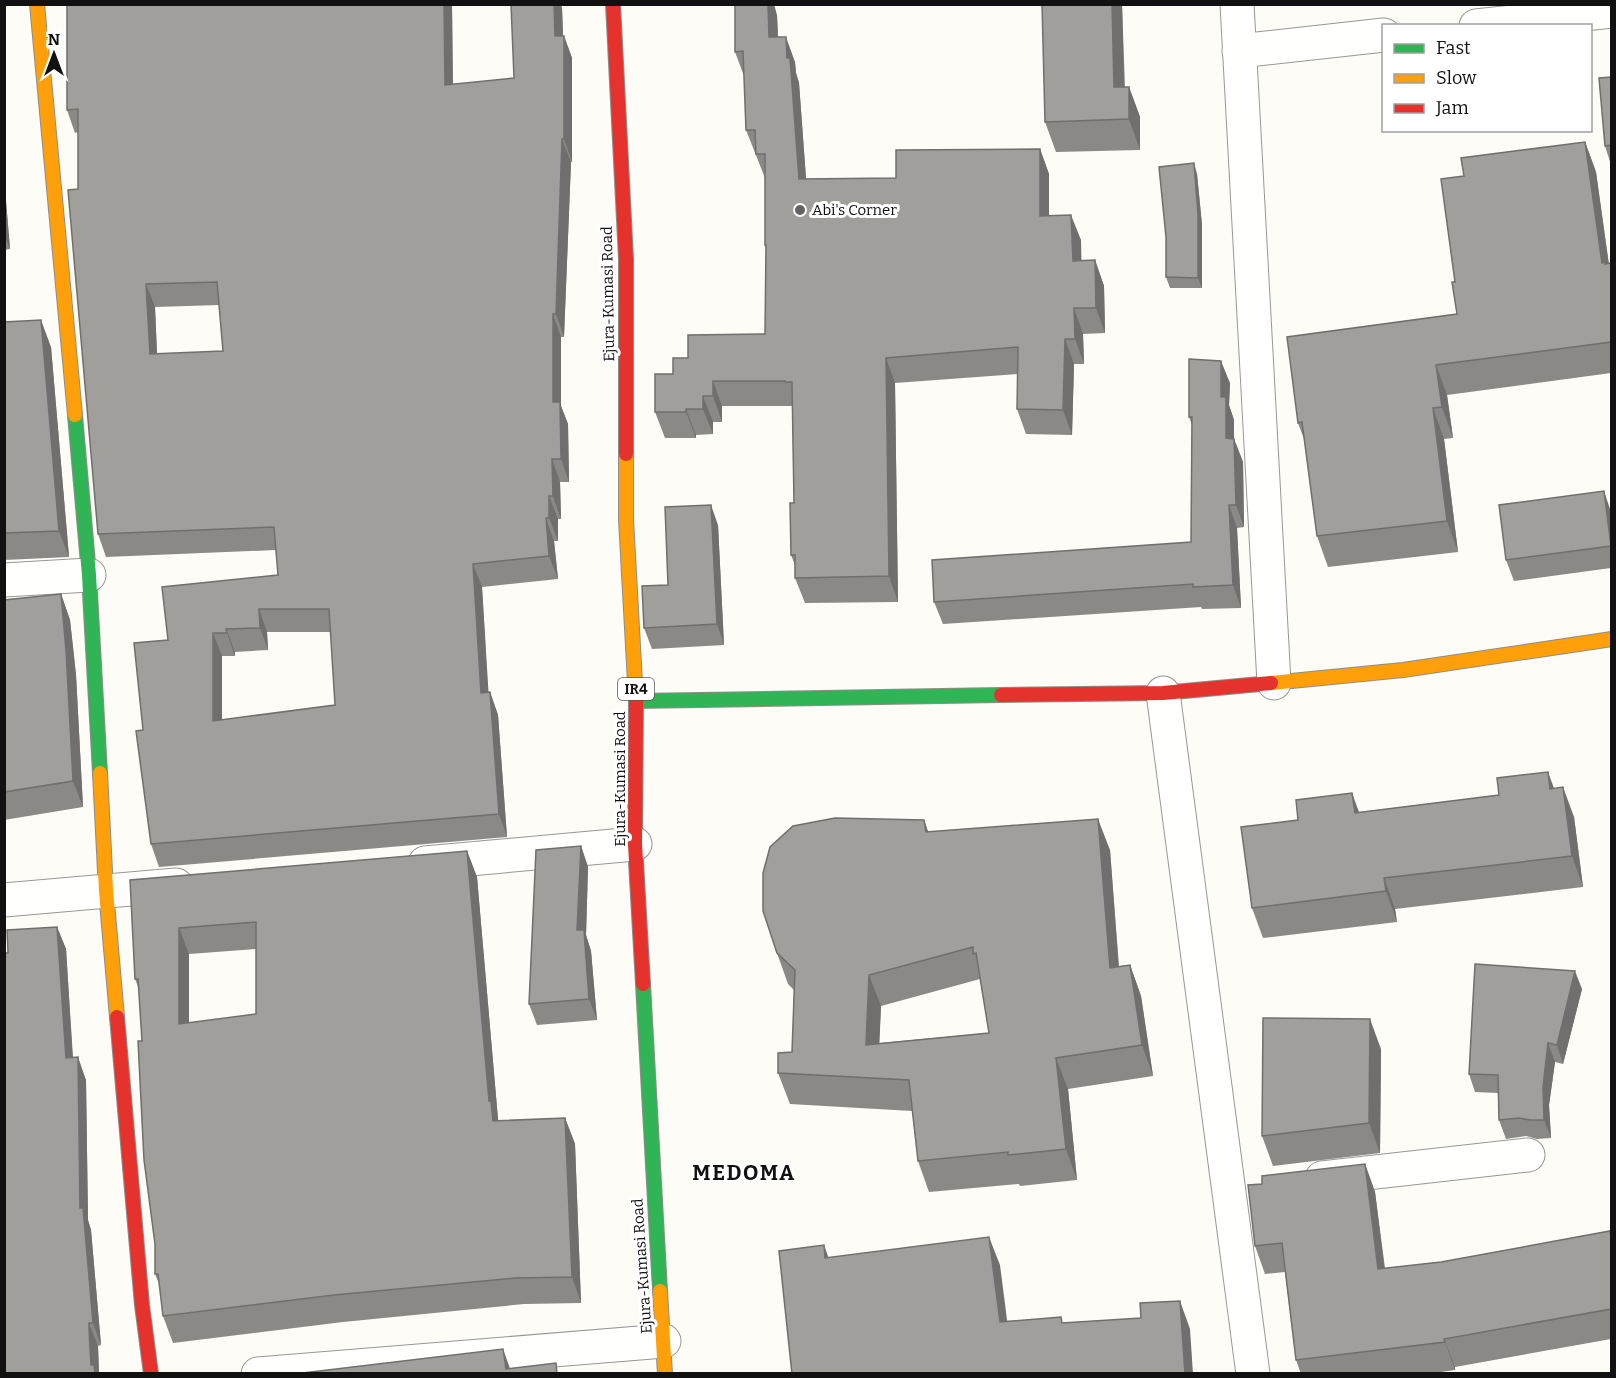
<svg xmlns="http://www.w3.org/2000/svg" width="1616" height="1378" font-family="Bitter,serif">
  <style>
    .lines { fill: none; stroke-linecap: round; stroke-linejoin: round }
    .street-casing { stroke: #979795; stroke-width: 35 }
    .fast-casing { stroke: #8e8d8b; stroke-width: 16 }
    .slow-casing { stroke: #8e8d8b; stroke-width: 16 }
    .jam-casing { stroke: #8e8d8b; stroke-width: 16 }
    .street { stroke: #fffffe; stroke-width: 33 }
    .fast { stroke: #30b455; stroke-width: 14 }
    .slow { stroke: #ff9f0a; stroke-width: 14 }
    .jam { stroke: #e5322d; stroke-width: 14 }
    .wall { fill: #8a8986; fill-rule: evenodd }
    .shaded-wall { fill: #716f6d }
    .building { fill: #a19f9c; stroke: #716f6d; stroke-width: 1.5; fill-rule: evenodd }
    .poi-dot { fill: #646362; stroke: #fff; stroke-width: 2 }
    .labels { text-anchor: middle; stroke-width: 6; stroke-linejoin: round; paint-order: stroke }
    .shield { fill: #fff; stroke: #585858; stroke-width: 1.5 }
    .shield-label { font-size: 14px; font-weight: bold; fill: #111 }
    .poi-label { font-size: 15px; fill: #111; stroke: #fff; text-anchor: start }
    .street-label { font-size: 15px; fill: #111; stroke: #fff }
    .district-label { font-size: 21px; font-weight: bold; letter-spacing: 1.5px; fill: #111; stroke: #fff }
  </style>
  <rect width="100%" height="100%" fill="#fdfcf7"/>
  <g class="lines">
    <!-- street casing -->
    <g class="street-casing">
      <g id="street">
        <polyline points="1237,4 1274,683"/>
        <polyline points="1476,26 1612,11"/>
        <polyline points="1239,51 1384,35"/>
        <polyline points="4,580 89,575"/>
        <polyline points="1163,693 1253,1374"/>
        <polyline points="425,863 635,844"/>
        <polyline points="4,900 176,885"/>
        <polyline points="1322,1178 1528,1155"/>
        <polyline points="258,1374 664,1341"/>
      </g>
    </g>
    <!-- fast casing -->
    <g class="fast-casing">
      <g id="fast">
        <polyline points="75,415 89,575 100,773"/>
        <polyline points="636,701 1001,695"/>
        <polyline points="643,984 660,1291"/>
      </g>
    </g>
    <!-- slow casing -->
    <g class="slow-casing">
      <g id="slow">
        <polyline points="37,4 75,415"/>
        <polyline points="626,454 626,519 636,701"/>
        <polyline points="1271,683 1403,670 1612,639"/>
        <polyline points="100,773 106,891 117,1017"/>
        <polyline points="660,1291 665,1374"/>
      </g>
    </g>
    <!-- jam casing -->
    <g class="jam-casing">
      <g id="jam">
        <polyline points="613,4 626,259 626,454"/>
        <polyline points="1001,695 1163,693 1271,683"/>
        <polyline points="636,701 635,844 643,984"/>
        <polyline points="117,1017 142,1305 151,1374"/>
      </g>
    </g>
    <!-- street -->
    <use href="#street" class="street"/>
    <!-- fast -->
    <use href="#fast" class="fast"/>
    <!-- slow -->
    <use href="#slow" class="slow"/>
    <!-- jam -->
    <use href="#jam" class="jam"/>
  </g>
  <!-- wall -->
  <g class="wall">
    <path d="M66,4H452L453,84L514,78L562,8L563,36H564L572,58V162H571L564,337H561V406L568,424L569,482H560L561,519H558V541H554L558,579L482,587L488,692H490L498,715L507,837L159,867L151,844L143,730L168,640L278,575L276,550L106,557L98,534L78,189V132L75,133L67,110V8ZM219,305L223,351L157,354L155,307ZM267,632H331L335,705L222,720V656H235V652L268,650Z"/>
    <polygon points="1042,4 1122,4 1125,87 1129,87 1140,117 1140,150 1056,152 1045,122"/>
    <polygon points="777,15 778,37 795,62 796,73 799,83 806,179 896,178 1040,149 1049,174 1049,216 1081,240 1081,261 1095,260 1104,286 1105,333 1083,334 1084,364 1074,364 1072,435 1026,434 1017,409 1018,374 895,383 898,602 805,603 795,578 795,565 791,555 794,503 792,406 722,406 722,422 713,422 713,434 696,435 696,438 665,438 655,412 673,374 688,358 765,334 766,249 765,245 765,178 746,130 744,76 735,52"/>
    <polygon points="1611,77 1611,165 1605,146"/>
    <polygon points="1585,142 1596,172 1609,264 1611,263 1611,373 1447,395 1453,438 1444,439 1458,552 1328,567 1317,536 1304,439 1298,423 1457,314 1455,282 1464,176"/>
    <polygon points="1197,174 1202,225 1202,288 1170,288 1166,277"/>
    <polygon points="4,196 6,201 10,249 4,250"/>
    <polygon points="4,322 51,347 69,557 4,560"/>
    <polygon points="1230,383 1229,405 1234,420 1234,439 1243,462 1244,527 1237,528 1241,608 1202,609 1201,607 943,624 934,602 1191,542 1192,425 1189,417"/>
    <polygon points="1611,512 1611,568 1514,581 1506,560"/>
    <polygon points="718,525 724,645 652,649 644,628 668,585"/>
    <polygon points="61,594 70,620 76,675 83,807 4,820 4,600"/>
    <polygon points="1554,789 1574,817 1583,887 1395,909 1397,922 1263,938 1252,908 1359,812"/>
    <path d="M924,820L928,832L1110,850L1119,966L1130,965L1141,996L1153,1076L1068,1089L1077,1180L1020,1186L1019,1184L929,1192L918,1161L912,1111L790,1104L778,1073L792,1052L794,990L788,984L777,953ZM980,979L989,1033L879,1043L881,1006Z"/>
    <polygon points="581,846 588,867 586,935 591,951 597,1020 537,1025 529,1004"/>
    <path d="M467,851L477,877L498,1119V1121L565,1118L575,1144L581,1303L524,1304L343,1322L173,1343L163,1316L160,1286L155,1274V1244L139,989L135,979L130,880ZM256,949V1014L189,1023V954Z"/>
    <polygon points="57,927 66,949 73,1057 86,1080 88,1220 91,1230 101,1345 98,1346 99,1374 4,1374 8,953"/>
    <polygon points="1582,989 1563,1064 1555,1062 1549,1105 1551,1138 1537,1139 1526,1136 1506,1139 1499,1120 1498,1093 1475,1092 1469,1074"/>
    <polygon points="1381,1049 1380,1153 1273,1166 1262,1136"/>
    <polygon points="1365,1164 1375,1192 1385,1268 1441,1262 1611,1235 1611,1339 1455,1367 1455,1370 1427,1374 1301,1374 1296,1360 1285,1272 1265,1274 1255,1246 1262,1184"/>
  </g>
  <!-- shaded-wall -->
  <g class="shaded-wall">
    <polygon points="444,4 452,4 452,6 453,108 445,85"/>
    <polygon points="554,4 561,4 562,8 564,58 555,36"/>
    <polygon points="768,4 774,4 777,15 779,62 769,37"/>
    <polygon points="1112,4 1122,4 1125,117 1114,87"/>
    <polygon points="564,36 572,58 572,162 564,139"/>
    <polygon points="786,37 795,62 796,73 799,83 808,205 799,179 787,58"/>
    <polygon points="1129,87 1140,117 1140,150 1129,119"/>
    <polygon points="562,139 571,162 564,337 556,314"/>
    <polygon points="1585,142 1596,172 1611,281 1602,263"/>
    <polygon points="1040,149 1049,174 1049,241 1040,216"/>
    <polygon points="1194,163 1197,174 1202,225 1202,288 1198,278"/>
    <polygon points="4,196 6,201 10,249 4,235"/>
    <polygon points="1071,215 1081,240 1082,286 1073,261"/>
    <polygon points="1095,260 1104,286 1105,333 1096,308"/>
    <polygon points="146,284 155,307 158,377 150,354"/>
    <polygon points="1074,308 1083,334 1084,364 1075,339"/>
    <polygon points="553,314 561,337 561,406 568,424 569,482 561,459 553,402"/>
    <polygon points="41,320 51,347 69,557 59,531"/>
    <polygon points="1065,339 1074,364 1072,435 1063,410"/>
    <polygon points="886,358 895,383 898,602 889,576"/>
    <polygon points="1221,361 1230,383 1229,405 1234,420 1234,439 1243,462 1244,527 1236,505 1221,397"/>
    <polygon points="1436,365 1447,395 1453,438 1442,407"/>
    <polygon points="713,381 722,406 722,422 713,396"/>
    <polygon points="703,396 713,422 713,434 703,409"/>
    <polygon points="1433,408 1444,439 1458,552 1447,521"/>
    <polygon points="686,409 696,435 696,438 686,412"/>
    <polygon points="552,459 560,482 561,519 553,496"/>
    <polygon points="1604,491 1611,512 1611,547"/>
    <polygon points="549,496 558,519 558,541 549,518"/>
    <polygon points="711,505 718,525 724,645 717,624"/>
    <polygon points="1229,505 1237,528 1241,608 1233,585"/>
    <polygon points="546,518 554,541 558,579 549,556"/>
    <polygon points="473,564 482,587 490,716 481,693"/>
    <polygon points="61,594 70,620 76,675 83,807 73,781"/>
    <polygon points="259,609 267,632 268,650 260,628"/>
    <polygon points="226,629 235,652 235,656 227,633"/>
    <polygon points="213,633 222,656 222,744 213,721"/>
    <polygon points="490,692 498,715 507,837 499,814"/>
    <polygon points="1548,772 1559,802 1550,789"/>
    <polygon points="1563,787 1574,817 1583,887 1572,856"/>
    <polygon points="1352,793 1363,823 1355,813"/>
    <polygon points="1098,819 1110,850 1121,999 1110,968"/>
    <polygon points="924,820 935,851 926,832"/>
    <polygon points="581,846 588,867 586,935 591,951 597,1020 589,999 577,930"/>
    <polygon points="467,851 477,877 498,1119 501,1127 493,1121 489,1101"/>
    <polygon points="1384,878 1395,909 1397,922 1386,891"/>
    <polygon points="57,927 66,949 74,1080 66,1058"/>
    <polygon points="179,928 189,954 189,1051 179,1024"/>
    <polygon points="1130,965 1141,996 1153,1076 1142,1045"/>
    <polygon points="1575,971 1582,989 1563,1064 1557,1045"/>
    <polygon points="869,975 881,1006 878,1076 866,1045"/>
    <polygon points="1370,1019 1381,1049 1380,1153 1369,1123"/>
    <polygon points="1548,1043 1555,1062 1549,1105 1551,1138 1544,1120 1543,1087"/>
    <polygon points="78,1057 86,1080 88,1220 91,1230 101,1345 93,1323 80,1208"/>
    <polygon points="1056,1058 1068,1089 1077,1180 1066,1149"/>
    <polygon points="565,1118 575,1144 581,1303 572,1277"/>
    <polygon points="1365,1164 1375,1192 1388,1297 1378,1269"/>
    <polygon points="989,1237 1000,1265 1011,1351 1000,1322"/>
    <polygon points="824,1245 834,1273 825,1258"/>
    <polygon points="1180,1301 1190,1329 1193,1374 1185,1374"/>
    <polygon points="89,1323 98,1346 99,1374 94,1374 91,1365"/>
    <polygon points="1444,1339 1455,1367 1455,1370 1445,1342"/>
    <polygon points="503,1349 512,1374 506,1369"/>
  </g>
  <!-- building -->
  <g class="building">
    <path d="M67,4H444L445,85L514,78L511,4H554L555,36H564V139H562L556,314H553V402H560L561,459H552L553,496H549V518H546L549,556L473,564L481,693L490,692L499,814L151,844L136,731L143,730L134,643L168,640L162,587L278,575L274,527L98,534L68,190L78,189V109L67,110ZM217,282L223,351L150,354L146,284ZM259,609H329L335,705L213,721V633H227L226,629L260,628Z"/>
    <polygon points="735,4 768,4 769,37 786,37 787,58 790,58 799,179 896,178 896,150 1040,149 1040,216 1071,215 1073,261 1095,260 1096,308 1074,308 1075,339 1065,339 1063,410 1017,409 1018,347 886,358 889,576 795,578 795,555 791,555 790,503 794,503 792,382 785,382 785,381 713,381 713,396 703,396 703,409 686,409 686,412 655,412 655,374 673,374 673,358 688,358 688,335 765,334 766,245 765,245 765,154 756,154 755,130 746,130 743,51 735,52"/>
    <polygon points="1042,4 1112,4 1114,87 1129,87 1129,119 1045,122"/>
    <polygon points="1611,77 1611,145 1605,146 1599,78"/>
    <polygon points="1585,142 1602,263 1605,262 1605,264 1611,263 1611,342 1436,365 1442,407 1433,408 1447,521 1317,536 1302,422 1298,423 1287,337 1457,314 1452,282 1455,282 1441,179 1464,176 1461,158"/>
    <polygon points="1194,163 1198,214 1198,278 1166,277 1166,237 1159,167"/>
    <polygon points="41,320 59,531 4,533 4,322"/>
    <polygon points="1189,359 1221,361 1221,397 1226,397 1226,438 1234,439 1236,505 1229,505 1233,585 1193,587 1193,584 934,602 932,560 1191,542 1192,417 1189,417"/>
    <polygon points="1604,491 1611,546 1506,560 1499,505"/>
    <polygon points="711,505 717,624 644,628 642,586 668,585 665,507"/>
    <polygon points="61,594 66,650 73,781 4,792 4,600"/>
    <polygon points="1548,772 1550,789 1563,787 1572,856 1384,878 1386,891 1252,908 1241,827 1298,820 1296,800 1352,793 1355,813 1499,795 1497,778"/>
    <path d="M835,818L924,820L926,832L1098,819L1110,968L1130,965L1142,1045L1056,1058L1066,1149L1008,1155V1152L918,1161L909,1080L778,1073V1053L792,1052L795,970L777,953L763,911V873L770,847L793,826ZM973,947V954L976,953L989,1033L866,1045L869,975Z"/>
    <polygon points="581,846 577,930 584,930 589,999 529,1004 536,850"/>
    <path d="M467,851L489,1101H491L493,1121L565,1118L572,1277L515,1278L334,1295L163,1316L158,1274H155V1244L144,1160L138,1041H142L138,979H135L130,880ZM256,922V1014L179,1024V928Z"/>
    <polygon points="57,927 66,1058 78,1057 80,1208 83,1208 93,1323 89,1323 89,1330 91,1365 94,1365 95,1374 4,1374 4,953 8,953 7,930"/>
    <polygon points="1475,964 1575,971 1557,1045 1548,1043 1543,1087 1544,1120 1530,1120 1519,1118 1499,1120 1498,1075 1469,1074"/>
    <polygon points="1263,1018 1370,1019 1369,1123 1262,1136"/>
    <polygon points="1365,1164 1378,1269 1441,1262 1610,1231 1611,1239 1611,1309 1444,1339 1445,1342 1296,1360 1282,1243 1255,1246 1248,1185 1262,1184 1262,1176"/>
    <polygon points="989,1237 1000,1322 1061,1317 1062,1323 1141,1318 1140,1303 1180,1301 1185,1374 792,1374 779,1251 824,1245 825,1258"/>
    <polygon points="503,1349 506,1369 556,1363 557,1374 294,1374"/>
  </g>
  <!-- markers -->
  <circle class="poi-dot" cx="800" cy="210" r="6"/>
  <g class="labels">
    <!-- shield labels -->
    <rect class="shield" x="618" y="678" width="36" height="22" rx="4.5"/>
    <g class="shield-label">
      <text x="636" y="694">IR4</text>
    </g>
    <!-- poi labels -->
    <g class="poi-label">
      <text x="812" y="215">Abi's Corner</text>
    </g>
    <!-- street labels -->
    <g class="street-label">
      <text transform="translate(608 294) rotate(-91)" y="5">Ejura-Kumasi Road</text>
      <text transform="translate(620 779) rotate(-90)" y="5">Ejura-Kumasi Road</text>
      <text transform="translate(642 1266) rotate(-94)" y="5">Ejura-Kumasi Road</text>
    </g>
    <!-- district labels -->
    <g class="district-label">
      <text x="744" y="1180">MEDOMA</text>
    </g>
  </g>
  <!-- border -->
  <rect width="1616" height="1378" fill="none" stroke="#111111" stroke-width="12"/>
  <!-- legend -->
  <rect x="1382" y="24" width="210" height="108" fill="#ffffff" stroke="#a0a0a0" stroke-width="1.5"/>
  <rect x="1394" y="44" width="30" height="9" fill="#30b455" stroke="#a0a0a0" stroke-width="1.5"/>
  <text x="1436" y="54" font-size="18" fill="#111111">Fast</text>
  <rect x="1394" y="74" width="30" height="9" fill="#ff9f0a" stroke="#a0a0a0" stroke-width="1.5"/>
  <text x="1436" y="84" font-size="18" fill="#111111">Slow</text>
  <rect x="1394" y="104" width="30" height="9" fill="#e5322d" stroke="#a0a0a0" stroke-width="1.5"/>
  <text x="1436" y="114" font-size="18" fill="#111111">Jam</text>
  <!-- north arrow -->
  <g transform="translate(54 54)" stroke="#ffffff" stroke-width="4.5" paint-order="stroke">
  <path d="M0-4.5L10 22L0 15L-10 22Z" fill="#111111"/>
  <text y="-9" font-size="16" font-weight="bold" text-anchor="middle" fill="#111111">N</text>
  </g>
</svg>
